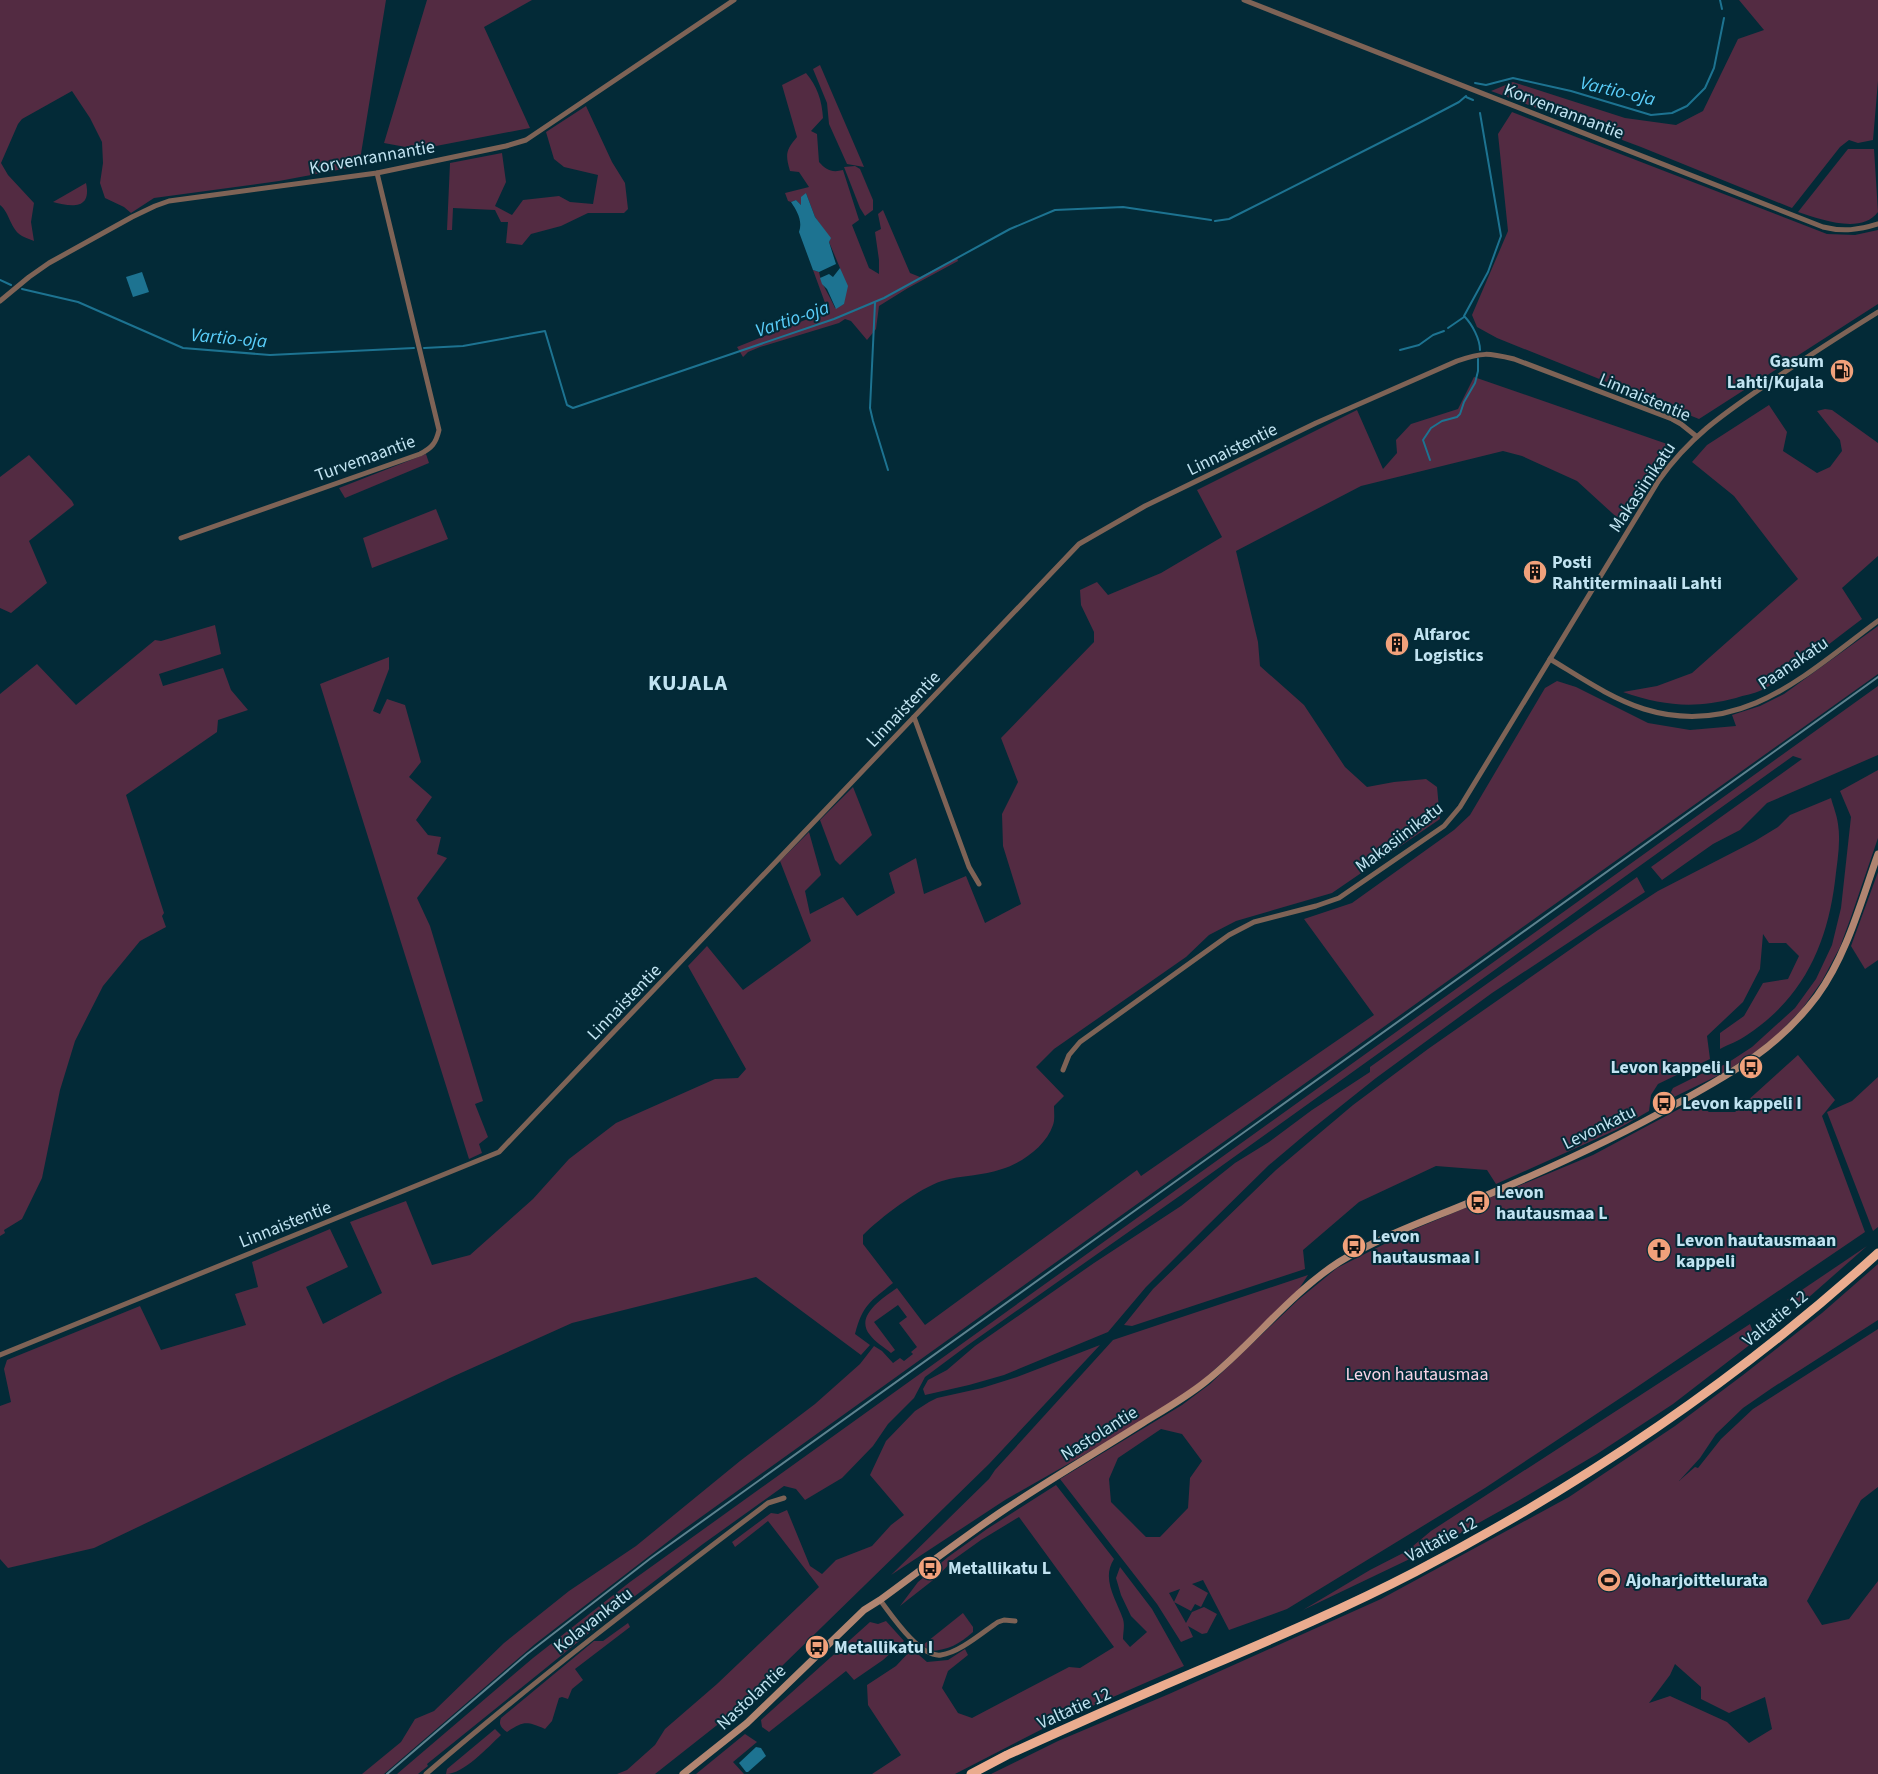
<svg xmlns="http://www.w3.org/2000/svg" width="1878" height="1774" font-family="'Source Sans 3',sans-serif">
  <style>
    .green { fill: #532b42; fill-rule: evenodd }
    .water { fill: #1d7391 }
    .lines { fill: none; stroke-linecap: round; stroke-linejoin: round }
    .stream { stroke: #1d7391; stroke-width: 2 }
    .minor { stroke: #7e6356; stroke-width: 5 }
    .secondary { stroke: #b18571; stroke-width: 7 }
    .trunk { stroke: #eaac8f; stroke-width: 9 }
    .rail { stroke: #5c818e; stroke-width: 2 }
    .labels { text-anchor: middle; stroke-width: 4; stroke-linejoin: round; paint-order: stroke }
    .street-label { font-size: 18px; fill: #c1e3f1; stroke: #032a37 }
    .poi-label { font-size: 18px; font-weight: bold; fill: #c1e3f1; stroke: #032a37; text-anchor: start }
    .park-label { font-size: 18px; fill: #fad5e7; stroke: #032a37 }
    .water-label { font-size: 19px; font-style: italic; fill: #5acefa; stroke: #032a37 }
    .district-label { font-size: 22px; font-weight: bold; letter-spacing: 1px; fill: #c1e3f1; stroke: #032a37 }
  </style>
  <rect width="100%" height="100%" fill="#032a37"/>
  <!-- green -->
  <g class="green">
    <path d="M0,0H386L359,166L279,181L154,198L131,213L124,207L105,198L100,183L103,163L102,142L90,118L72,91L22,119L18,124L1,163L8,175L34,203L31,222L34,241C30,239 25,238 22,236C10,229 10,213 0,205Z"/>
    <polygon points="427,0 532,0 484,27 530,128 436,146 427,151 384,143"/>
    <polygon points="1739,0 1878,0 1878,81 1873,140 1858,143 1849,140 1840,147 1792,208 1641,147 1491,91 1513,82 1625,118 1676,125 1703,111 1738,39 1764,30"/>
    <polygon points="820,65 864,167 847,164 829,124 827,103 813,69"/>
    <path d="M806,73C817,86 822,100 823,118L811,131L817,134L819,162C826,170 832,173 843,170L859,220L852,225L869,268L879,274V260L875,232L881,229L878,214L883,210L910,273L920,277L957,258L958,261L908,288L879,306L876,329L867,340L851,321L845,319L839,323L760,347L748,352L743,357L737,347L828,311L813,270L819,272C821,284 830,296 835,308L844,304L840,268L829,242L830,238L815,217L806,193L801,205L796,200L791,202L788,201L785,193L809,187L799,172L790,171C785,154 786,150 797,137L782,85Z"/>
    <polygon points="586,106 612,162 625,183 628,209 624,213 588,213 561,226 531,234 522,245 506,243 508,222 501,222 495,210 453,208 452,230 447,230 450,163 502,153 506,182 495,206 512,215 523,200 559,196 570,202 593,204 598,175 564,167 554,159 546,132"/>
    <polygon points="1512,112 1827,234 1855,235 1878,230 1878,304 1699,419 1497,338 1477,327 1472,315 1508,231 1498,134"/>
    <path d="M1848,149H1874L1878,212C1861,235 1820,219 1798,212Z"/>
    <polygon points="855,166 860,169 873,200 873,210 865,216 860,208 844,167"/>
    <path d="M86,183C92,210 71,207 53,202Z"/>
    <path d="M1474,377L1670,445L1623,523L1577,481L1522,456L1503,451L1361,486L1236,551L1258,642L1260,666L1304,705L1345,767L1367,787L1394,782L1426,779L1437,787L1440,819L1332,893L1236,921L1209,935L1186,957L1054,1049L1036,1067L1064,1096L1054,1106C1054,1112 1055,1120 1053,1125C1046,1146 1022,1163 1002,1169C983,1176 961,1175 942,1181C919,1188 880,1218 863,1235V1244L893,1283C870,1302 863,1304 855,1334L870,1345L861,1355L756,1277L572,1323L452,1377L94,1548L8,1568L0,1559V1406L11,1402L4,1369L7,1360L140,1306L161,1350L246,1325L235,1294L258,1287L252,1262L330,1229L348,1267L306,1287L323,1324L382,1293L350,1222L406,1201L432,1265L470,1255L533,1199L569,1159L616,1123L715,1079L738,1078L746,1069L688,966L707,946L743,990L811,941L780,861L809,832L821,875L805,891L810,914L843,897L857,916L895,893L889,873L916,858L924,894L966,876L985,923L1021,904L1003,846L1002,814L1018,782L1001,738L1094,642V632L1081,605L1080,590L1097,582L1108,595L1161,573L1222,537L1197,490L1357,410L1383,469L1397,453L1396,440L1411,424L1458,409Z"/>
    <path d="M1769,405L1787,432L1783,451L1817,473L1830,467L1842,451L1840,440L1817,411L1825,409L1832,410L1878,443V556L1842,588L1862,619C1831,642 1796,672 1762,690C1754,694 1744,695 1736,698C1694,709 1664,706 1623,692L1657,686L1692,673L1798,579L1734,496L1692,462L1707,445Z"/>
    <polygon points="426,454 429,463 345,498 339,488"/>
    <polygon points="29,455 72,501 74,505 29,541 47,583 11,613 0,608 0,477"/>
    <polygon points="436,509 448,539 372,568 363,538"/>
    <polygon points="215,625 221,654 159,674 163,686 223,668 231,690 248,710 218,720 217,732 126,795 164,913 162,916 166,927 140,941 103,986 75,1041 60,1090 42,1178 22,1219 4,1230 5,1233 0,1236 0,694 37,664 76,705 155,640 161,641"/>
    <path d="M1878,626V674L1541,914L683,1530L535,1644L384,1774H362L401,1742L415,1719L434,1711L504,1643L569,1591L636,1546L740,1461L815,1404L860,1364L874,1346L882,1351L893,1363L900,1358L904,1361L913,1354L911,1352L917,1347L899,1323L907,1317L898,1305L874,1322L895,1350L891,1353C884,1347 875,1342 870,1335C854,1316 883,1298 897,1288L925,1325L1137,1170L1141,1176L1374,1015L1304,919L1352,903L1454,830L1470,815L1545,688L1557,681L1576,687L1648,723L1690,730L1736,726L1732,715L1760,706L1784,694Z"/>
    <polygon points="389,657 389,669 373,711 380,714 387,699 405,705 421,762 409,777 432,797 416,820 428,835 441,837 437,854 447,858 417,898 430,926 483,1101 475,1104 488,1137 479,1144 482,1153 469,1159 320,684"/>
    <polygon points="1878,686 1878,755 1767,803 1740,830 1713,844 1662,880 1651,867 1802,759 1793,756 1181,1195 968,1345 925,1377 914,1398 888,1424 873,1446 842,1478 805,1500 796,1489 784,1486 703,1544 635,1596 427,1764 428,1766 418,1774 397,1774 533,1658 630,1582"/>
    <polygon points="1878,770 1878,838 1851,917 1840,947 1822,981 1802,1009 1777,1035 1750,1056 1721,1074 1670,1099 1670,1094 1673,1088 1701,1074 1726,1064 1752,1047 1795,1008 1816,979 1832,945 1841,908 1851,817 1840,791"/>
    <polygon points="853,787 872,835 840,865 835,860 820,820"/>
    <path d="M1831,798C1833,806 1837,815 1838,824C1841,843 1837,862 1835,881C1827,945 1803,998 1747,1035C1739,1041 1729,1044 1720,1049V1033L1744,1016L1763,983L1788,979L1799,956L1786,943H1769L1763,934L1760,969L1743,1002L1707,1036L1710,1059L1658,1084L1651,1095L1649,1111L1616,1130L1496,1184L1487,1170L1436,1166L1359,1202L1303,1250L1305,1269L1132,1326L1124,1325L1153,1289L1276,1170L1353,1105L1428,1049L1598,930L1658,891L1755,841L1778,827L1790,815Z"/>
    <polygon points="1878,872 1878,960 1865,969 1851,946"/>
    <polygon points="1637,877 1645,892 1492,993 1376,1078 1307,1133 1269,1165 1207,1226 1146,1287 1108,1332 1004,1375 969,1385 925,1395 923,1389 928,1380 947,1370 975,1346 1094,1263 1181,1206 1235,1163 1269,1142 1312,1110 1370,1072 1370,1067"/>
    <path d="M1798,1055L1835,1100L1822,1116L1865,1232L1634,1389L1485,1488L1287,1609L1229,1630L1203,1580L1192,1584L1208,1593L1201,1607L1195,1604L1191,1611L1174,1602L1180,1589L1169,1593L1186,1623L1192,1612L1204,1607L1217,1614L1207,1633L1202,1634L1188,1626L1193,1637L1181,1642L1157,1604L1060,1479L1182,1405L1210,1384L1298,1300L1337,1268L1410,1231L1593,1155L1694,1101L1709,1112H1735ZM1161,1429L1182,1434L1202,1461L1190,1478L1188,1508L1160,1537H1146L1111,1502L1109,1479L1118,1458Z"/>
    <polygon points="1878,1077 1878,1227 1873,1231 1827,1112 1852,1101"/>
    <polygon points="1867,1246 1800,1305 1787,1300"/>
    <path d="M1878,1264V1320L1772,1388L1743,1408L1716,1434L1700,1458L1679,1481L1695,1467L1698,1468L1721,1439L1753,1409L1878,1329V1487L1861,1500L1807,1601L1822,1625L1849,1619L1878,1581V1774H991L1058,1741L1169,1694L1381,1599L1569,1497L1675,1426L1743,1375L1822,1313ZM1675,1664L1701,1687V1699L1729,1713L1765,1697L1772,1729L1749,1743L1727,1722L1670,1696L1649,1703L1670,1675Z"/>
    <polygon points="1308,1275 1297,1292 1234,1352 1205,1378 1178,1398 1103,1444 1005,1500 891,1575 989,1479 995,1470 1113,1340"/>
    <polygon points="1750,1324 1756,1340 1673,1404 1597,1454 1518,1501 1439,1545 1303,1610 1370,1570 1407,1551 1431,1531"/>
    <polygon points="1100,1345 989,1464 740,1707 655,1774 617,1774 627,1770 655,1745 665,1729 717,1684 819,1587 768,1521 735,1547 732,1542 771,1513 778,1514 787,1510 810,1566 822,1574 836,1560 872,1546 891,1525 904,1515 870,1475 886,1441 915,1411 929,1402 937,1398 982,1388 1017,1377"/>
    <path d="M1056,1485L1114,1559C1101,1579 1116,1599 1123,1619C1125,1625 1123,1633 1123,1639L1130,1647L1147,1632L1131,1616L1121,1595L1116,1578L1120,1567L1152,1609L1184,1666L1058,1721L955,1774H872L901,1755L868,1705L867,1685L896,1666L912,1649L927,1662L948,1660L965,1649L968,1655L948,1671L942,1688L958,1713L972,1718L1069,1667L1080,1668L1114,1647L1019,1517L981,1540L953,1560L937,1577L900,1606L918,1582L948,1557L987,1529Z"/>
    <path d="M963,1613L973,1627V1632C959,1644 949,1650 930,1651L923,1645Z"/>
    <polygon points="886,1621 904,1641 883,1660 854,1680 846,1671 769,1732 762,1727 761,1720 870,1622 878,1624"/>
    <path d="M628,1623L630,1627L575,1669L583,1680L572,1689L568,1699L562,1697L559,1698L552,1721L545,1729C526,1721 524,1721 507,1732C502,1728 498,1725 501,1718L594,1641H603Z"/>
    <path d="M495,1729L501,1735C488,1747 464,1774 446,1774L447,1769Z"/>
    <polygon points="745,1734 757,1742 733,1762 744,1774 696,1774"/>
  </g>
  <!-- water -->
  <g class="water">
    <path d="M806,193L815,217L831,238L829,242L836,264L819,272L813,270L799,232C803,221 797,211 791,202L796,200L801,205V197Z"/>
    <polygon points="840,268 848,286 844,304 836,309 827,289 822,284 820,278 829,274 833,277"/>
    <polygon points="142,272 149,292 133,297 126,277"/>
    <polygon points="756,1747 761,1748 766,1756 748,1772 746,1772 739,1763"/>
  </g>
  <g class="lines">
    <!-- stream -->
    <g class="stream">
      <polyline points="1720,0 1722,9"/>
      <polyline points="1475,83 1486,85 1513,78 1571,91 1651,115 1672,113 1687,106 1705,88 1714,68 1724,18"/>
      <polyline points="1466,97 1473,100"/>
      <polyline points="1215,221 1229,219 1419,123 1459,102 1466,96"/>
      <polyline points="0,280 11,285"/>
      <polyline points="22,289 78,302 183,348 270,355 414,348"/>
      <polyline points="875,303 870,408 873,421 888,470"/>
      <polyline points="1448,328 1464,317"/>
      <polyline points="424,348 463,346 545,331 567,405 573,408 834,319 884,298 1010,229 1055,210 1123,207 1211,220"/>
      <polyline points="1400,350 1419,345 1433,335 1444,331"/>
      <path d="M1480,350C1480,339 1472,324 1464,316L1488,272L1501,236L1480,113"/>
      <polyline points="1430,460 1423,440 1431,428 1442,421 1457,417 1460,414 1464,402 1475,383 1478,371 1478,359"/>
    </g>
    <!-- minor -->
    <g class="minor">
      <path d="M1244,0L1823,227C1843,232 1859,230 1878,224"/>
      <polyline points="0,301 29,277 49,263 132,217 155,206 169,201 377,173 506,146 526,140 734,0"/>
      <path d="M181,538L420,454C432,448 436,443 439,430L377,173"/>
      <path d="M1550,659C1580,677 1610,698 1644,709C1741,739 1806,674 1878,621"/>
      <polyline points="914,717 969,867 979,884"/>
      <path d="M1063,1070L1069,1055L1080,1042L1229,935L1254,922L1316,906L1339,898L1444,826L1460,807L1659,480C1691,435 1725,413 1770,382C1805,358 1841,335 1878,312"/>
      <path d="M0,1355L499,1152L1079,544L1145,506L1316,423L1457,361C1483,352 1488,353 1514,359L1672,419L1681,424L1696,436"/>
      <path d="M880,1600C892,1616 920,1658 941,1655C959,1653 983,1632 998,1622L1004,1620L1015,1621"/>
      <path d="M426,1774C536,1679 652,1591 768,1503L784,1498"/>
    </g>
    <!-- secondary -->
    <path class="secondary" d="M683,1774L747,1723L864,1610L880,1600C921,1570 962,1538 1004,1510C1049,1480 1095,1453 1141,1424C1162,1411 1185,1398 1205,1382C1252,1345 1288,1295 1339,1262C1381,1236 1428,1220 1473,1201C1542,1172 1611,1141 1676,1104C1732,1073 1778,1048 1817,996C1847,955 1861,901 1878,854"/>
    <!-- trunk -->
    <path class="trunk" d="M971,1774L1007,1755C1058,1732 1109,1709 1160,1687C1246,1650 1332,1615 1415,1572C1582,1485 1738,1380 1878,1253"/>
    <!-- rail -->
    <polyline class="rail" points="387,1774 527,1654 651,1558 1878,677"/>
  </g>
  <!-- icons -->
  <defs>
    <g id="fuel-disc" transform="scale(1.25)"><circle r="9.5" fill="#f1a17b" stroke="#032a37"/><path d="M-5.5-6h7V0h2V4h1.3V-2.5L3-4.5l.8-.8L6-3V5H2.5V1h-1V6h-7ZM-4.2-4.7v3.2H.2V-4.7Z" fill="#111"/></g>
    <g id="building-disc" transform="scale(1.25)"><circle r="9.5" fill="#f1a17b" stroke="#032a37"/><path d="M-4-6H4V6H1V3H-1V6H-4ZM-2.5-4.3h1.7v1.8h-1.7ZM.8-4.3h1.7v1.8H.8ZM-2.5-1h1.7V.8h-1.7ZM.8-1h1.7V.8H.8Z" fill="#111"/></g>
    <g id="bus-disc" transform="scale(1.25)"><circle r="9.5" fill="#f1a17b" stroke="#032a37"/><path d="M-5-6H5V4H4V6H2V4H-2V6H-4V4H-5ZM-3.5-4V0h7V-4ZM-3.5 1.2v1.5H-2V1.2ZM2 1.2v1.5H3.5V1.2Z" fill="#111"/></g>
    <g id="church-disc" transform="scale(1.25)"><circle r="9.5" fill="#f1a17b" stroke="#032a37"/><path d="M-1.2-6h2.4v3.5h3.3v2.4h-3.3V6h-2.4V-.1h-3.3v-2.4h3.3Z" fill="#111"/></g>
    <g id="stadium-disc" transform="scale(1.25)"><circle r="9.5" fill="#f1a17b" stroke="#032a37"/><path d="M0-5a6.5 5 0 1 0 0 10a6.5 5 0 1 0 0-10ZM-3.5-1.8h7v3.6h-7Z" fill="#111"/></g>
  </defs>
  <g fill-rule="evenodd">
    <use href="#fuel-disc" x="1842" y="371"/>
    <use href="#building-disc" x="1535" y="572"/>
    <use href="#building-disc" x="1397" y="644"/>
    <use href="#bus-disc" x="1751" y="1067"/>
    <use href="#bus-disc" x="1664" y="1103"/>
    <use href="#bus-disc" x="1478" y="1202"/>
    <use href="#bus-disc" x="1354" y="1246"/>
    <use href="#church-disc" x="1659" y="1250"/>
    <use href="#bus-disc" x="930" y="1568"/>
    <use href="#stadium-disc" x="1609" y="1580"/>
    <use href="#bus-disc" x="817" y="1647"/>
  </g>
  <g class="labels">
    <!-- street labels -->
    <g class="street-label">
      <text transform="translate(1564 111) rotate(21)" y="6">Korvenrannantie</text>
      <text transform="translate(372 157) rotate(-10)" y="6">Korvenrannantie</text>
      <text transform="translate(1645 397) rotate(23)" y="6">Linnaistentie</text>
      <text transform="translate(1232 449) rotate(-26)" y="6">Linnaistentie</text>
      <text transform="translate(365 458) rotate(-20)" y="6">Turvemaantie</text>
      <text transform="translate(1642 487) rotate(-56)" y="6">Makasiinikatu</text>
      <text transform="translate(1793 663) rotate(-34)" y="6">Paanakatu</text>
      <text transform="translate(903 709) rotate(-46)" y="6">Linnaistentie</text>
      <text transform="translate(1399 837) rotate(-37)" y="6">Makasiinikatu</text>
      <text transform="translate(624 1002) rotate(-46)" y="6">Linnaistentie</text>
      <text transform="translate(1599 1127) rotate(-26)" y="6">Levonkatu</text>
      <text transform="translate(285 1224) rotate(-22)" y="6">Linnaistentie</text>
      <text transform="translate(1775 1318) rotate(-39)" y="6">Valtatie 12</text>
      <text transform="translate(1099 1433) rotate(-32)" y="6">Nastolantie</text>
      <text transform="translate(1441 1539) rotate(-28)" y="6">Valtatie 12</text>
      <text transform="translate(593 1620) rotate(-38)" y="6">Kolavankatu</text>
      <text transform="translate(751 1697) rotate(-43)" y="6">Nastolantie</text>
      <text transform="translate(1074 1708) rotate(-24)" y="6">Valtatie 12</text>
    </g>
    <!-- poi labels -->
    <g class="poi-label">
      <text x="1824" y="367" text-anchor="end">Gasum<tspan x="1824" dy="21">Lahti/Kujala</tspan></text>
      <text x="1552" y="568">Posti<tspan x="1552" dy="21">Rahtiterminaali Lahti</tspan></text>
      <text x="1414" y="640">Alfaroc<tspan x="1414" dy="21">Logistics</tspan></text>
      <text x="1734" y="1073" text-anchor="end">Levon kappeli L</text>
      <text x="1682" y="1109">Levon kappeli I</text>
      <text x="1496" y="1198">Levon<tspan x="1496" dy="21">hautausmaa L</tspan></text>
      <text x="1372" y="1242">Levon<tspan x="1372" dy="21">hautausmaa I</tspan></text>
      <text x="1676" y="1246">Levon hautausmaan<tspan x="1676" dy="21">kappeli</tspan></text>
      <text x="948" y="1574">Metallikatu L</text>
      <text x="1626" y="1586">Ajoharjoittelurata</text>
      <text x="834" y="1653">Metallikatu I</text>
    </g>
    <!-- park labels -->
    <g class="park-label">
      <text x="1417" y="1380">Levon hautausmaa</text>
    </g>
    <!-- water labels -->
    <g class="water-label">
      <text transform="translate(1618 90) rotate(13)" y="7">Vartio-oja</text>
      <text transform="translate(792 318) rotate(-19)" y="7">Vartio-oja</text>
      <text transform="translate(229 337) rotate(5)" y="7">Vartio-oja</text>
    </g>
    <!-- district labels -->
    <g class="district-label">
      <text x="688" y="690">KUJALA</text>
    </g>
  </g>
</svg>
